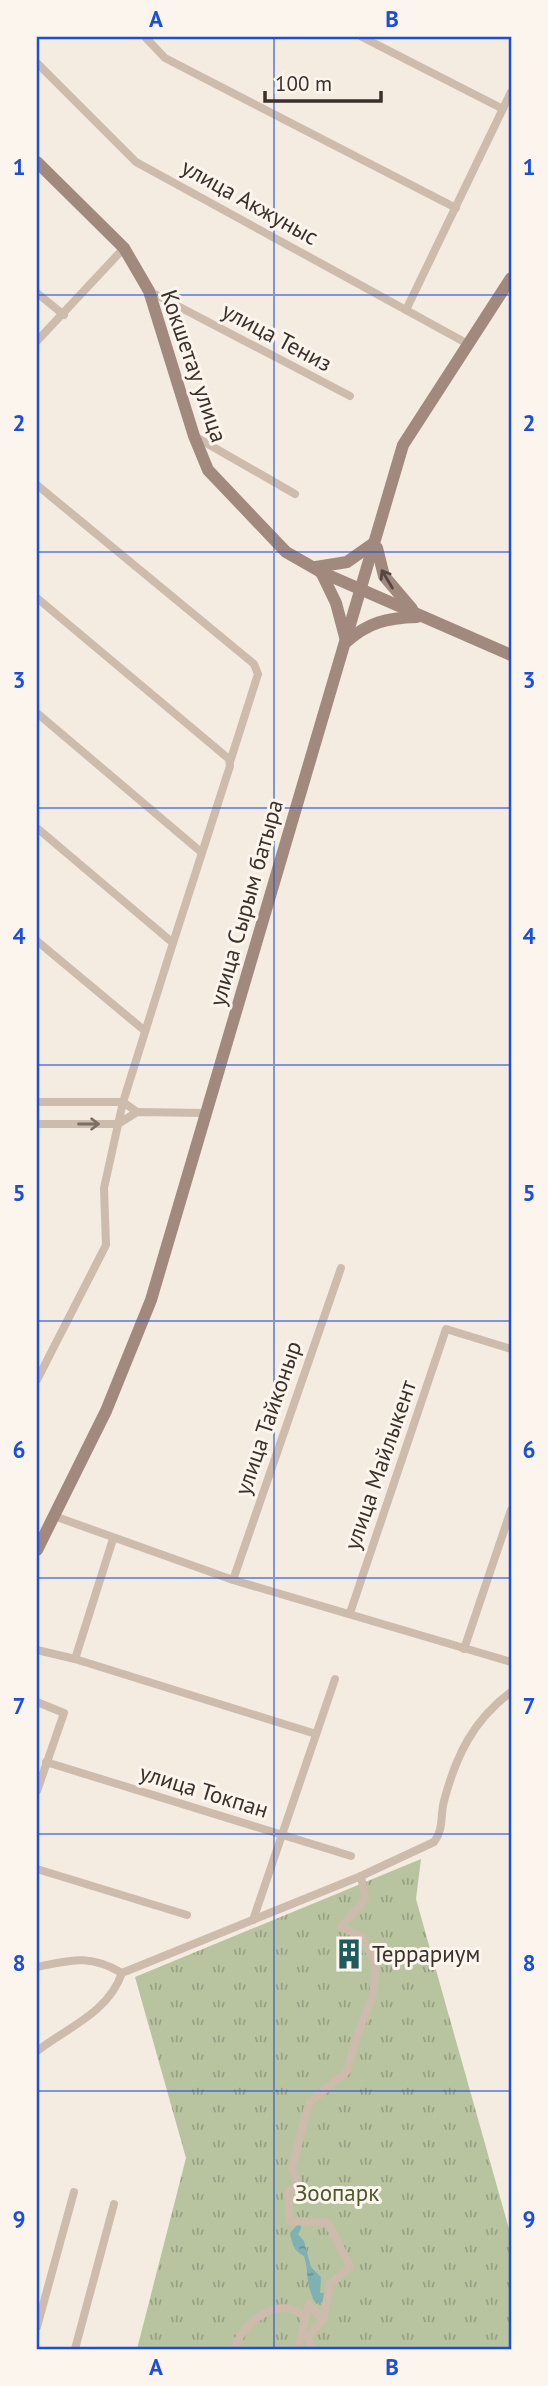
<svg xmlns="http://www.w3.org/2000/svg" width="548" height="2386" font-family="'PT Sans',sans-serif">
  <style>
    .park { fill: url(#park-tufts) }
    .water { fill: url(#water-ripples) }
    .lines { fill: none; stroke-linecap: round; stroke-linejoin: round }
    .street { stroke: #cdbbac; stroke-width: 8 }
    .secondary { stroke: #a18a7d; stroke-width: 12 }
    .oneway { stroke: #544640 }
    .oneway2 { stroke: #7d6f65 }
    .grid { fill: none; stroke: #1d4ed8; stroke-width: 2; stroke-opacity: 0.55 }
    .labels { text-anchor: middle; stroke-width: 6; stroke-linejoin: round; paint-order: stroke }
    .street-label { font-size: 23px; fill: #3b302b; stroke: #fbf5ee }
    .poi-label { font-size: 23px; fill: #3b302b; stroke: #fbf5ee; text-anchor: start }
    .park-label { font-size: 23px; fill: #4a5a2e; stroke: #fbf5ee }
    .neatline { fill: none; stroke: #1d4ed8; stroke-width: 2.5 }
    .grid-label { font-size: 23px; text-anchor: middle; font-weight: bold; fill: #1d4ed8 }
  </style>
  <defs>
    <pattern id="park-tufts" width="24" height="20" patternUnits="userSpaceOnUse" patternTransform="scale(1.75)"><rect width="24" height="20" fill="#b8c4a0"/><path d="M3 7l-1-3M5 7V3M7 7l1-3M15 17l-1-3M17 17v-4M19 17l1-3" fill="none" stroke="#97a083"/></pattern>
    <pattern id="water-ripples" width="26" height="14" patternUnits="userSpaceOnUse" patternTransform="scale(1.75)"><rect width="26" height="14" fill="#7fb0b2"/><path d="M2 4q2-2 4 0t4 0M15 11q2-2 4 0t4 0" fill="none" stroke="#699091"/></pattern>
  </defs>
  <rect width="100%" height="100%" fill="#f4ebe1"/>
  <!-- park -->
  <polygon class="park" points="421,1859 416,1899 511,2236 511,2349 137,2349 186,2158 135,1977"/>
  <!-- water -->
  <path class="water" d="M300,2222L301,2229L298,2234L304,2241L311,2267L321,2277L320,2293H325L326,2301L316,2304C304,2282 310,2276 304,2256C294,2251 292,2244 290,2233Z"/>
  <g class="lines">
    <!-- street -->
    <g class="street">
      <polyline points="145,37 165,58 456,208"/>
      <polyline points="362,37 503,109"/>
      <polyline points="37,63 136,162 468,344"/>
      <polyline points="149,291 350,396"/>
      <polyline points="37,293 64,315"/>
      <polyline points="406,310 511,92"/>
      <polyline points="37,341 124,248"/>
      <polyline points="194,436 295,494"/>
      <polyline points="37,485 254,664 258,674 230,762"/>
      <polyline points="37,598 229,759 230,766 173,943"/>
      <polyline points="37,713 201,852"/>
      <polyline points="37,828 173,943 123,1102 104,1188 106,1245 37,1380"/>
      <polyline points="37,941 145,1031"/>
      <polyline points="37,1102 123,1102 137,1112"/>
      <polyline points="37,1124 118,1124 137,1112 206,1113"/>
      <polyline points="54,1516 233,1580 511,1662"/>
      <polyline points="233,1580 341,1268"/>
      <polyline points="350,1613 446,1329 511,1349"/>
      <polyline points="464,1649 511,1510"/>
      <polyline points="37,1650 75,1659 316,1734"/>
      <polyline points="75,1659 113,1539"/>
      <polyline points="37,1702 64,1713 37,1791"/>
      <polyline points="46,1762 351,1856"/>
      <polyline points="37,1869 187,1915"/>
      <polyline points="253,1920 335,1679"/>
      <path d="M37,1967C72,1960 89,1954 122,1973"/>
      <path d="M37,2051C68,2027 108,2013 122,1973L361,1876L434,1842C444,1829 440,1816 444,1801C456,1756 473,1720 511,1692"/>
      <polyline points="323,2320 330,2284 350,2267 328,2223 290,2221 288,2193 298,2183 292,2169 309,2103 347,2071 357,2035 373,1996 376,1965 362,1937 341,1927 365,1899 361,1876"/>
      <polyline points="37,2327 74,2192"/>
      <polyline points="75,2349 114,2204"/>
      <path d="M235,2349C239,2330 263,2307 285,2308C292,2308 300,2313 306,2317"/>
      <polyline points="298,2349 309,2304 323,2320 307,2337 313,2349"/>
    </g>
    <!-- secondary -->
    <g class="secondary">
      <polyline points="37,162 124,248 149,291 194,436 208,470 286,552 321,572 511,655"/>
      <polyline points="377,548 384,576 412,609"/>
      <polyline points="316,567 347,562 374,543"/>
      <polyline points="321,572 336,603 345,637"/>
      <path d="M345,643C368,622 387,618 417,617"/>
      <polyline points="37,1550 106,1411 151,1300 403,445 511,278"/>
    </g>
  </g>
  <!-- one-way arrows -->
  <defs><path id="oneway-shaft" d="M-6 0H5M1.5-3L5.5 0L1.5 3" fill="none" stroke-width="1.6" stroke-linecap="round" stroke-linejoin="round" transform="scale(1.75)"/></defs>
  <use class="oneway" href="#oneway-shaft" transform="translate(387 579) rotate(-121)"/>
  <use class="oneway2" href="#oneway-shaft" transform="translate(89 1124)"/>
  <!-- grid -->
  <path class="grid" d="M274,37V2349M37,295H511M37,552H511M37,808H511M37,1065H511M37,1321H511M37,1578H511M37,1834H511M37,2091H511"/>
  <!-- icons -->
  <defs>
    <g id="building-bare" transform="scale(2.415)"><path d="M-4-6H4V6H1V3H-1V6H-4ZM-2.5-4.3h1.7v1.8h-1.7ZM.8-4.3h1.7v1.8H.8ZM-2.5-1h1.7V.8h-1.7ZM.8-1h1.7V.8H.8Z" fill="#1f5a5e" stroke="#fbf5ee" stroke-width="2.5" paint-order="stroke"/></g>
  </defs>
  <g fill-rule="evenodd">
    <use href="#building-bare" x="349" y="1954"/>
  </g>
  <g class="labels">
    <!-- street labels -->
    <g class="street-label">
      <text transform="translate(250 202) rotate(29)" y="8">улица Акжуныс</text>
      <text transform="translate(277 337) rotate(28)" y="8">улица Тениз</text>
      <text transform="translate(194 366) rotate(71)" y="8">Кокшетау улица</text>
      <text transform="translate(246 903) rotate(-74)" y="8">улица Сырым батыра</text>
      <text transform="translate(268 1418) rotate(-71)" y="8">улица Тайконыр</text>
      <text transform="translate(380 1465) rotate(-71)" y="8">улица Майлыкент</text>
      <text transform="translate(204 1791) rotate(17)" y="8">улица Токпан</text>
    </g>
    <!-- poi labels -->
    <g class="poi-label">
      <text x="372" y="1962">Террариум</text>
    </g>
    <!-- park labels -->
    <g class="park-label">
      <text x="337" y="2201">Зоопарк</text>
    </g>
  </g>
  <!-- border -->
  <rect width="548" height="2386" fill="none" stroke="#fbf5ee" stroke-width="77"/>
  <!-- scale -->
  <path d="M265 91v10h116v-10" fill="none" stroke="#3b302b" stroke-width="3.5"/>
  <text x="275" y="91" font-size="21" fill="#3b302b" stroke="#fbf5ee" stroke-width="5" paint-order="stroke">100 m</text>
  <rect x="38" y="38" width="472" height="2310" class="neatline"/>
  <g class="grid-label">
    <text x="156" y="27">A</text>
    <text x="392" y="27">B</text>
    <text x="19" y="175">1</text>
    <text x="529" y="175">1</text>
    <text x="19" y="431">2</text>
    <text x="529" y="431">2</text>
    <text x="19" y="688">3</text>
    <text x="529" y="688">3</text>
    <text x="19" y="944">4</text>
    <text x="529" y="944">4</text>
    <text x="19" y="1201">5</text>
    <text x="529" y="1201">5</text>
    <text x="19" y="1458">6</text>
    <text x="529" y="1458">6</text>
    <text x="19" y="1714">7</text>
    <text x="529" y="1714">7</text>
    <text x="19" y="1971">8</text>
    <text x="529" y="1971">8</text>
    <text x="19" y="2227">9</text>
    <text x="529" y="2227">9</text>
    <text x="156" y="2375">A</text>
    <text x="392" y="2375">B</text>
  </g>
</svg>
